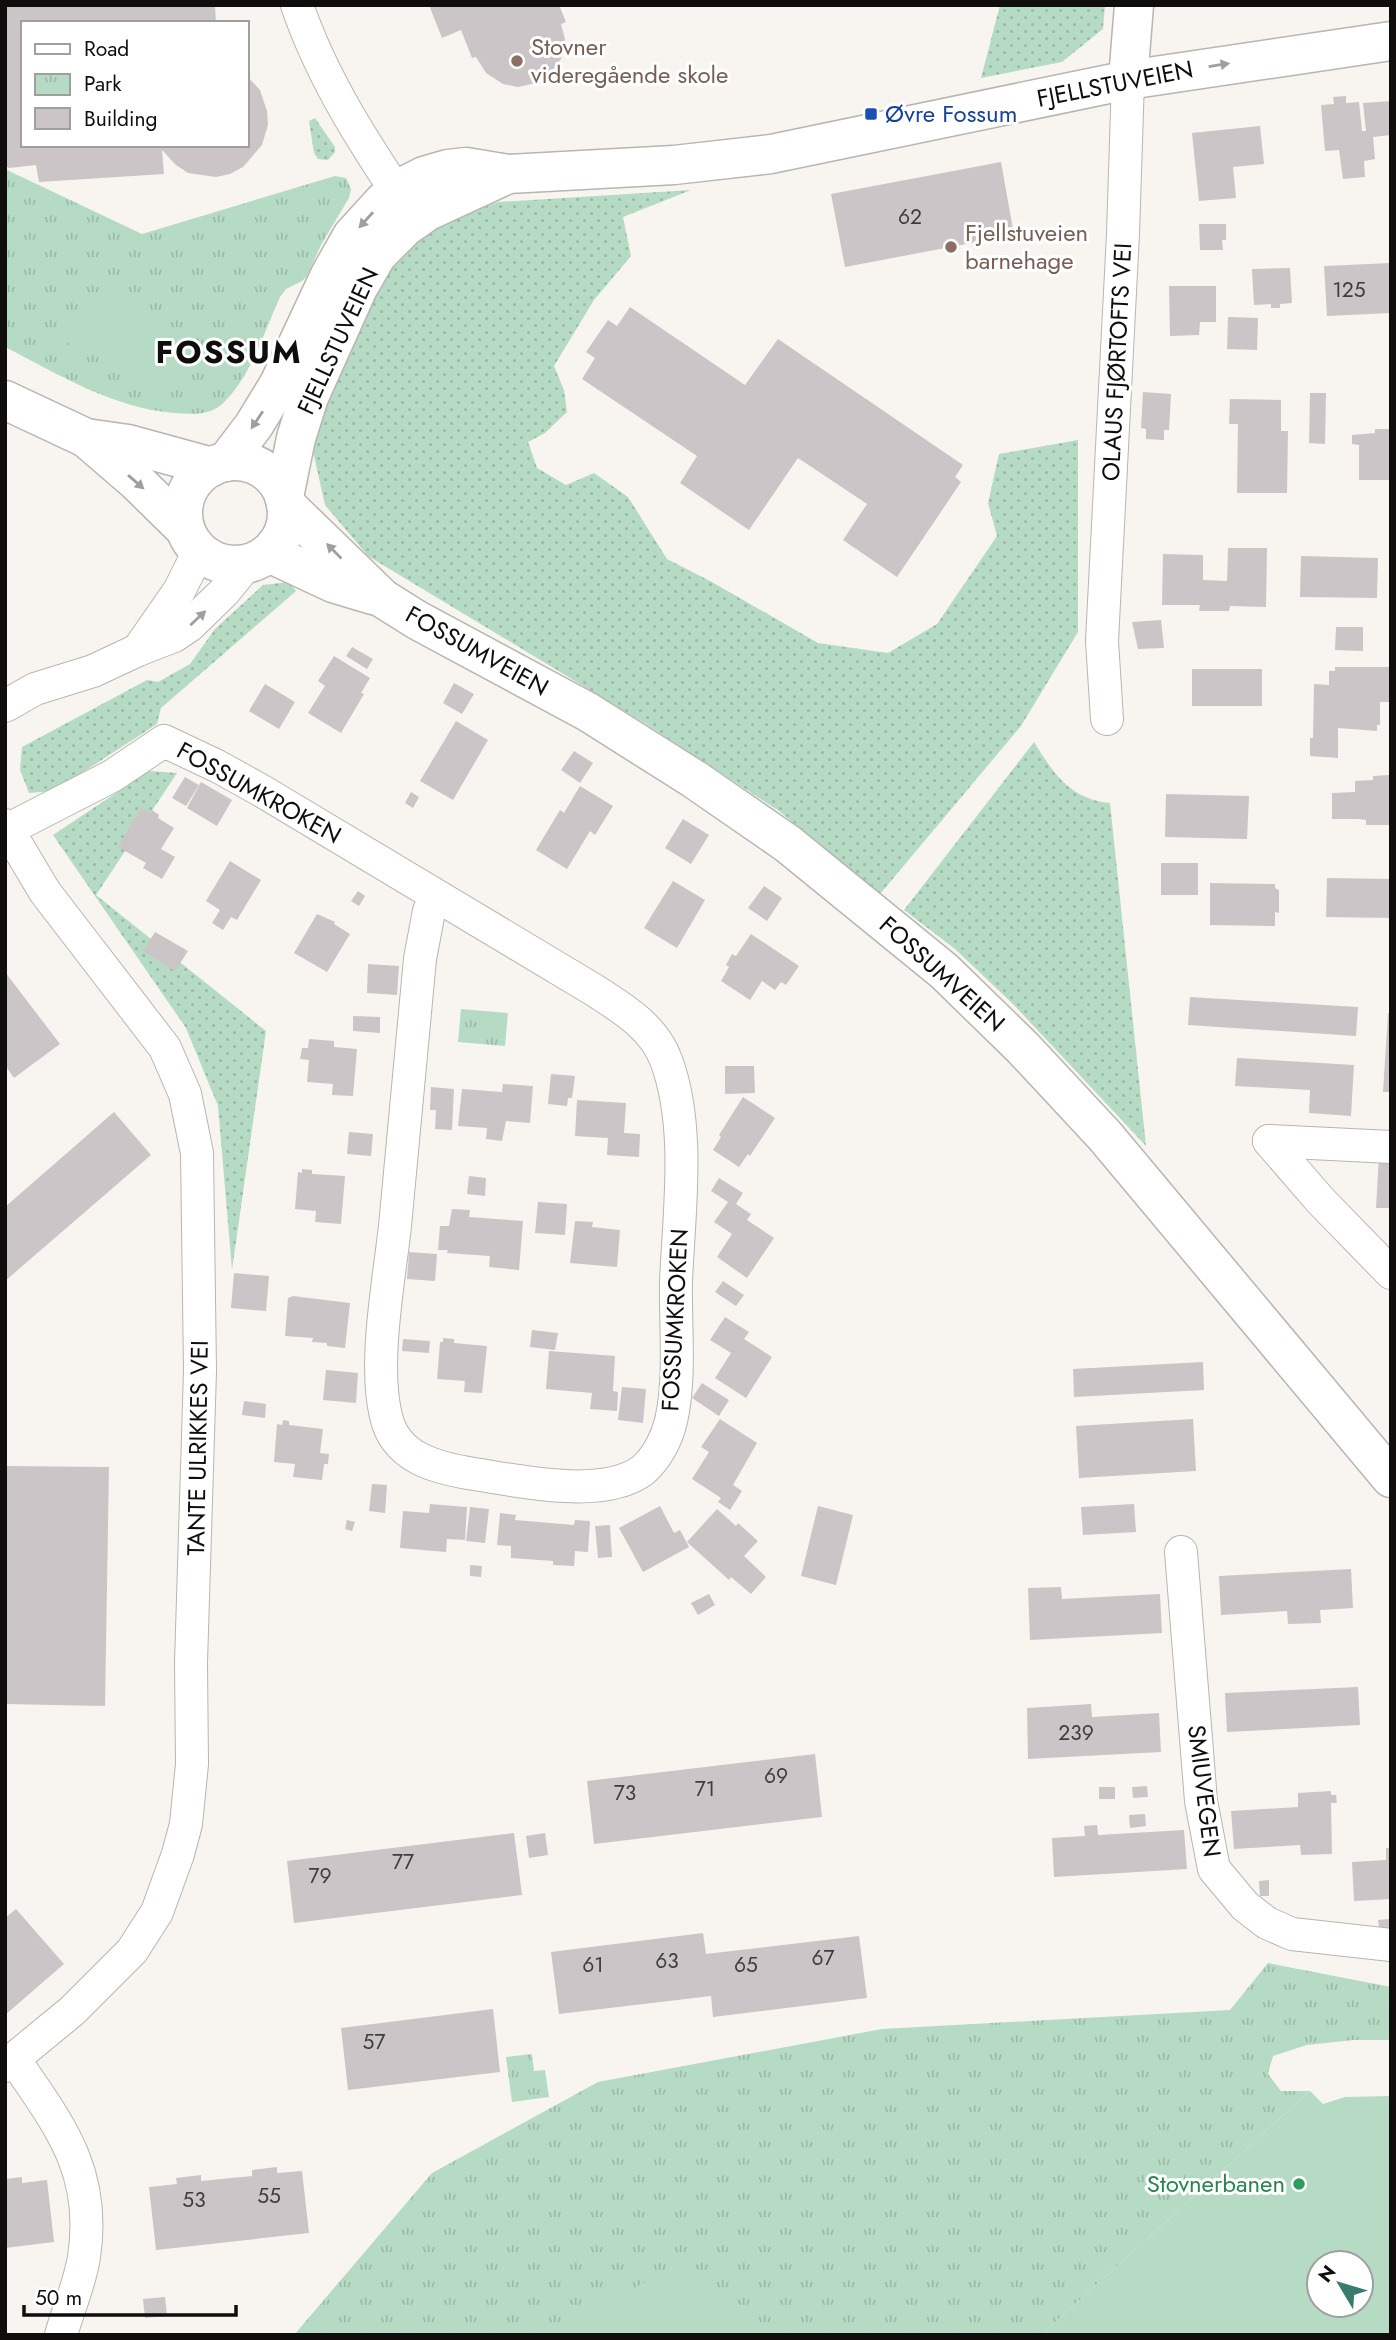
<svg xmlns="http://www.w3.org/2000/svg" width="1396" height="2340" font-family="Jost,sans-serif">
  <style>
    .grass { fill: url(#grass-dots) }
    .park { fill: url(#park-tufts) }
    .pitch { fill: #b6dbc5; fill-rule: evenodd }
    .building { fill: #cbc5c7 }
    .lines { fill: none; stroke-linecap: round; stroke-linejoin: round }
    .street-casing { stroke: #b8b5b2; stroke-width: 34 }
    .secondary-casing { stroke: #b8b5b2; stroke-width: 41 }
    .street { stroke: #fff; stroke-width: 32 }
    .secondary { stroke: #fff; stroke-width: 38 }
    .oneway { fill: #9f9f9e }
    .education-dot { fill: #8d6e63; stroke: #fff; stroke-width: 2.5 }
    .transit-dot { fill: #1a4fb4; stroke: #fff; stroke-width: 2.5 }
    .leisure-dot { fill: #2e9e5b; stroke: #fff; stroke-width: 2.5 }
    .labels { text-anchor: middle; stroke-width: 6; stroke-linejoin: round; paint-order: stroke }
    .number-label { font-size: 21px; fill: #3e3c3c }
    .education-label { font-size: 24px; fill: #785e54; stroke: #fff; text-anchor: start }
    .street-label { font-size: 24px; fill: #0f0e0d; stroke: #fff }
    .transit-label { font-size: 24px; fill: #164399; stroke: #fff; text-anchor: start }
    .leisure-label { font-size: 24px; fill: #27864d; stroke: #fff; text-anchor: end }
    .district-label { font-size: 32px; font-weight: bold; letter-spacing: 2px; fill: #0f0e0d; stroke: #fff }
  </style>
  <defs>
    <pattern id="grass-dots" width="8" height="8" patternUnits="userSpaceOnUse" patternTransform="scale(1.75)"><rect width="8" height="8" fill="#b6dbc5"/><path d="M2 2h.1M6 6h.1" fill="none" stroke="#9bbba8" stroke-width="1.8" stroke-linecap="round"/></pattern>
    <pattern id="park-tufts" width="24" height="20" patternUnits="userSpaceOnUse" patternTransform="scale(1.75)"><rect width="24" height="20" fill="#b6dbc5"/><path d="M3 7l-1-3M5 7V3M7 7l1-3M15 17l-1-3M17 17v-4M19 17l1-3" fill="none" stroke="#9bbba8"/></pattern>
  </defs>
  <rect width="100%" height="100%" fill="#f8f5f1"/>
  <!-- grass -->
  <g class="grass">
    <polygon points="1000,5 1105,5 1103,29 1062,62 981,78"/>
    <polygon points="315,118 335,147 335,152 328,160 318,159 314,153 309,121"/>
    <polygon points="691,190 623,217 631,256 594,300 554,366 564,390 567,412 545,433 528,442 537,468 566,485 594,473 628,497 667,559 712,582 818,643 888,653 937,624 997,536 988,503 999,454 1078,440 1078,632 1021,726 880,894 779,811 646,724 368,556 325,505 312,447 318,418 356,331 395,260 428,229 498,202"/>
    <polygon points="289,582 296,591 161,708 157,724 54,791 29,793 20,770 22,747 147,680 158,682 190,664 215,629 263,585"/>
    <path d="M1034,742C1054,774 1070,799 1110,803L1146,1146L1014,1005L955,949L904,910Z"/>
    <polygon points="149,771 177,773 96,895 266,1031 232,1270 218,1106 186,1028 53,835"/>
  </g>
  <!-- park -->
  <g class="park">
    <path d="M5,169L142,234L335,176L346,178L351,189L349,198L321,245L307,276L302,281L286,289L280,297C265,330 249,381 221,405C207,416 191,414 175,413C112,408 60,375 5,347Z"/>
    <polygon points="461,1009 508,1013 505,1046 458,1042"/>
    <polygon points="1268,1963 1391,1987 1391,2040 1354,2040 1307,2045 1273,2056 1268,2074 1281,2091 1310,2091 1041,2335 294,2335 432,2173 598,2082 882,2029 1230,2010"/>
    <polygon points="532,2054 534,2071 545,2070 549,2097 512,2102 506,2057"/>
  </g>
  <!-- pitch -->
  <g class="pitch">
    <polygon points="108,299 195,338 162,385 50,335"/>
    <path d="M1310,2091L1323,2104L1345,2097L1391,2096V2335H1041ZM1361,2263V2305H1319V2263Z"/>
    <polygon points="688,2260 728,2300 751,2335 543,2335"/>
  </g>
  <!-- building -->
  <g class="building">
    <polygon points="5,5 215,5 216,23 23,23 23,145 247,145 247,76 260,90 267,111 268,125 262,145 243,167 230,174 216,177 188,173 176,165 162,150 164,174 39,182 36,165 9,168 5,166"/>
    <polygon points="429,5 559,5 566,22 561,24 565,39 561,59 549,75 536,83 518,87 503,84 486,73 476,57 472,58 461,30 442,38"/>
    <polygon points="1346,96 1346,103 1359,102 1362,131 1366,131 1363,103 1391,101 1391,135 1373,137 1375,159 1364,161 1365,177 1343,179 1339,150 1325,151 1321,105 1334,104 1333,97"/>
    <polygon points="1260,126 1264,164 1233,167 1236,198 1199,201 1192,133"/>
    <polygon points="1001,162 1014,235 845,267 831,194"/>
    <polygon points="1199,224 1226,224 1226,240 1222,240 1223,250 1200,250"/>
    <polygon points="1391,263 1391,313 1327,316 1324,266"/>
    <polygon points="1290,268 1292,303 1280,304 1280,308 1271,308 1271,304 1254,305 1252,269"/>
    <polygon points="1169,286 1216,286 1216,322 1200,322 1199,335 1170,336"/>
    <polygon points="630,307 745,385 778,339 963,465 955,477 961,482 897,577 843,540 867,504 798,458 749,530 680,483 697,456 582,379 595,358 586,352 608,320 617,326"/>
    <polygon points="1228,317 1258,318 1257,350 1227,349"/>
    <polygon points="1143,392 1171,394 1169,430 1164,430 1164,440 1146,439 1146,429 1141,428"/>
    <polygon points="1310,393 1326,393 1325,444 1309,443"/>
    <polygon points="1230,399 1281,400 1281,431 1288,431 1287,493 1237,493 1238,424 1229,424"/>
    <polygon points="1375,429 1389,429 1389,434 1391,434 1391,480 1359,480 1359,445 1352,444 1352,435 1375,433"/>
    <polygon points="1228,548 1267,548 1266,607 1230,606 1229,611 1199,611 1200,605 1162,605 1163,554 1203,555 1203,580 1227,581"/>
    <polygon points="1301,556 1378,558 1377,598 1300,597"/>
    <polygon points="1161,620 1164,648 1138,649 1132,622"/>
    <polygon points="1336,627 1363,627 1363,651 1335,650"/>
    <polygon points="352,647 373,659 367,669 346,656"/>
    <polygon points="334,656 370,678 361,693 364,694 341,733 308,713 325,686 318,681"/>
    <polygon points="1335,667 1391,667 1391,702 1380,702 1380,725 1377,725 1377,731 1338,728 1338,758 1310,756 1310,738 1313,738 1314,684 1329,685 1329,671 1335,671"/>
    <rect x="1192" y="669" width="70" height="37"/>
    <polygon points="454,683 474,694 462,714 443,703"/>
    <polygon points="265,684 295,702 279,729 249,711"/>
    <polygon points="456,721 488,740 453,800 420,781"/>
    <polygon points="574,751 593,763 580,783 561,770"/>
    <polygon points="1389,775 1389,780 1391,780 1391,825 1366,825 1366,820 1358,819 1332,819 1332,793 1355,792 1355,781 1373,780 1373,776"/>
    <polygon points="185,777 199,785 186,806 172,798"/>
    <polygon points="201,782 232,800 217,826 187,808"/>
    <polygon points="580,786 613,806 595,835 590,831 567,869 536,850 560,810 564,813"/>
    <polygon points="411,792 419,797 413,808 405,803"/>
    <polygon points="1166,794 1249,796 1247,839 1165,837"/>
    <polygon points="141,808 150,813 152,810 159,815 158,818 174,828 161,849 175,857 162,879 143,868 146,863 118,847"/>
    <polygon points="683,819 709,835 691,864 665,848"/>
    <polygon points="230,861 261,880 237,920 231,917 223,930 212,923 220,910 206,901"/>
    <rect x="1161" y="863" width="37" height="32"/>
    <polygon points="1327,878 1391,879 1391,918 1326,917"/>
    <polygon points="673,881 705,900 677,948 644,928"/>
    <polygon points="1210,883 1275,884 1275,888 1279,890 1279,913 1275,912 1275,926 1210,925"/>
    <polygon points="764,886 782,898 767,921 748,908"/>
    <polygon points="358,891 365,896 359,906 351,901"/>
    <polygon points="317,914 335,922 334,924 350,934 327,972 294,953"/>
    <polygon points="155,932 188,951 175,971 143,951"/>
    <polygon points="751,934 799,966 786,985 781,982 775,990 762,981 750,1000 721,981 729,967 726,965 732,954 736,956"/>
    <polygon points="368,964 399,966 397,995 367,993"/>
    <polygon points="5,972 60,1044 14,1078 5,1065"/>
    <polygon points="1190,997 1358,1007 1356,1036 1188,1025"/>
    <polygon points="1388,1013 1391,1013 1391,1092 1383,1092"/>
    <polygon points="353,1016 380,1017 380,1033 353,1031"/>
    <polygon points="309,1039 334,1041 334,1047 357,1049 353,1096 332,1095 333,1084 307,1082 309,1060 300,1059 302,1048 308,1048"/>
    <polygon points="1237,1058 1354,1065 1351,1116 1309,1113 1310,1090 1235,1086"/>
    <polygon points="725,1066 754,1066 755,1093 725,1094"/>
    <polygon points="551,1074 575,1076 572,1098 568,1098 567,1106 548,1104"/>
    <polygon points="503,1084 533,1086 530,1123 506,1121 502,1141 486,1139 487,1128 458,1126 462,1089 502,1092"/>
    <polygon points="431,1087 454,1089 452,1130 435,1129 436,1110 430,1110"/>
    <polygon points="743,1097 775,1118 750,1156 748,1154 739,1167 713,1150 721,1137 719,1135"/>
    <polygon points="577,1100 626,1103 624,1133 640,1134 639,1157 607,1155 608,1138 575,1136"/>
    <polygon points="114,1112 151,1155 5,1281 5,1207"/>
    <polygon points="349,1132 373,1134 371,1156 347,1154"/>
    <polygon points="1379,1155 1391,1156 1391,1208 1376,1208"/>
    <polygon points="302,1169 312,1170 312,1174 345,1176 341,1224 315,1222 316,1211 295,1209 298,1172 302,1173"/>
    <polygon points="469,1176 486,1178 485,1196 467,1194"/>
    <polygon points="719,1178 743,1193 736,1204 751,1214 747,1220 774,1238 747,1278 717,1257 732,1234 714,1222 728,1202 711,1191"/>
    <polygon points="538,1202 567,1204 565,1235 535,1233"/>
    <polygon points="452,1209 470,1210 469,1217 523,1221 519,1270 489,1267 490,1256 447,1253 448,1250 438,1250 440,1226 449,1226"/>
    <polygon points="575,1221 593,1222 592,1227 620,1230 617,1267 570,1263"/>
    <polygon points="409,1252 437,1254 435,1281 407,1279"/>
    <polygon points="234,1273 269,1276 266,1311 231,1308"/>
    <polygon points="723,1281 744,1295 736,1306 715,1292"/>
    <polygon points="293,1296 350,1303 345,1348 327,1346 327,1343 312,1342 313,1338 285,1336 288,1298"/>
    <polygon points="725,1317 749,1332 744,1339 772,1357 746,1398 715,1378 731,1353 710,1340"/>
    <polygon points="532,1330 558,1333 555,1350 530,1347"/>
    <polygon points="443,1338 454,1339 454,1343 487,1346 482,1393 464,1392 465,1381 437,1379 440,1342 443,1342"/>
    <polygon points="403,1339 430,1341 429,1353 402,1351"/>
    <polygon points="549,1351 615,1356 613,1391 618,1392 617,1411 590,1409 592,1393 546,1389"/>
    <polygon points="1203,1362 1204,1390 1074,1397 1073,1369"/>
    <polygon points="326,1370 358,1373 356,1403 323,1400"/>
    <polygon points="702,1383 729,1400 719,1416 692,1398"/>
    <polygon points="622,1387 646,1389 643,1423 618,1420"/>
    <polygon points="244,1401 266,1404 265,1418 242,1415"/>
    <polygon points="720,1419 757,1443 733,1485 742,1491 730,1510 718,1502 721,1498 692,1479 709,1452 701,1447"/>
    <polygon points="1193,1419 1196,1471 1079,1478 1076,1426"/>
    <polygon points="283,1420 289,1421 289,1425 323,1429 320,1453 329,1454 328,1464 324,1464 322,1480 293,1477 295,1464 274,1462 277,1424 282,1425"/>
    <polygon points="5,1466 109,1467 105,1706 5,1704"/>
    <polygon points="372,1484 387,1485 385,1513 369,1511"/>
    <polygon points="430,1504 467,1507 465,1540 447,1539 446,1552 400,1548 403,1511 429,1513"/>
    <polygon points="1134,1504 1136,1532 1083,1535 1081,1507"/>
    <polygon points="660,1506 674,1533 680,1530 689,1547 643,1572 619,1528"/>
    <polygon points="818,1506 853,1515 836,1585 801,1576"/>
    <polygon points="470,1507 489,1509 485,1543 466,1541"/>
    <polygon points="717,1509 736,1526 738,1523 758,1541 744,1556 766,1577 751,1594 731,1577 729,1580 687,1542"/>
    <polygon points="500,1513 516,1515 515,1520 574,1525 575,1520 590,1521 588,1552 575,1551 574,1566 553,1565 553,1561 511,1558 511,1546 497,1545"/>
    <polygon points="347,1520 355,1522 352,1531 345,1529"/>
    <polygon points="610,1525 612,1557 598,1558 595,1526"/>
    <polygon points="470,1565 482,1566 481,1577 470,1576"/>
    <polygon points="1351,1569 1353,1608 1320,1610 1321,1623 1288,1624 1287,1611 1221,1615 1219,1576"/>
    <polygon points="1061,1587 1062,1599 1160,1594 1162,1633 1030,1640 1028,1588"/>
    <polygon points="709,1594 715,1605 698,1615 691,1603"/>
    <polygon points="1358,1687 1360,1725 1227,1732 1225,1693"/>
    <polygon points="1091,1704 1092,1717 1159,1713 1161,1752 1028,1759 1027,1708"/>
    <polygon points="815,1754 822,1817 594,1844 587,1781"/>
    <polygon points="1147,1786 1148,1797 1133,1798 1132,1787"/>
    <rect x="1099" y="1787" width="16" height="12"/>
    <polygon points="1331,1791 1331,1795 1336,1795 1337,1803 1331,1803 1332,1854 1301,1855 1300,1845 1234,1849 1231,1811 1298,1807 1298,1793"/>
    <polygon points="1145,1814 1146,1826 1130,1828 1129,1815"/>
    <polygon points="1097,1825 1098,1835 1184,1830 1187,1869 1054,1877 1052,1838 1085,1836 1084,1826"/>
    <polygon points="514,1833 522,1895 294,1923 287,1861"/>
    <polygon points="545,1833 548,1855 529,1858 526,1836"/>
    <polygon points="1386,1848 1391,1848 1391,1899 1354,1901 1352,1862 1386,1860"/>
    <polygon points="1269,1880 1269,1896 1260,1896 1259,1881"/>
    <polygon points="16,1909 64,1964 5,2015 5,1918"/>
    <polygon points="1390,1919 1391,1932 1380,1933 1378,1920"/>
    <polygon points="703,1933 706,1954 859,1936 867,1998 713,2017 711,1996 559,2014 551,1952"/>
    <polygon points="493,2009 500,2072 348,2090 341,2028"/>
    <polygon points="277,2167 277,2173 302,2171 309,2233 156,2250 149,2187 177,2184 176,2178 201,2175 201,2181 252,2176 252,2170"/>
    <polygon points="22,2177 22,2183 47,2180 54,2242 5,2248 5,2179"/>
    <polygon points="165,2297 167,2316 145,2318 143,2299"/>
  </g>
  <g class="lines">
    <!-- street casing -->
    <g class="street-casing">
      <g id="street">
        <path d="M297,5C323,81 366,146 410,212"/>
        <polyline points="138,650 179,591 199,551"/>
        <polyline points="5,706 35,689 93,671 138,650 174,636 189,626 224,592 247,564"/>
        <polyline points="1107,719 1102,641 1123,234 1128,80"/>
        <polyline points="5,825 45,892 165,1048 185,1094 197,1153 200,1371 191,1663 192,1764 186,1824 178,1854 157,1912 132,1951 72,2011 5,2066"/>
        <path d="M5,831L112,776L164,741L217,766L262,791L594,990C622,1008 654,1027 666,1060C691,1126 679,1212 676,1281C675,1327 681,1376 671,1421C667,1438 657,1458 643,1470C604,1500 519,1481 474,1474C436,1468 395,1458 386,1416C373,1363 389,1281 395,1226C404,1137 412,1048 420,959L429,911L435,897"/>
        <polyline points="1269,1141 1320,1200 1391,1273"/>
        <polyline points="1269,1141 1391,1147"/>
        <polyline points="1181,1552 1201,1801 1214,1869 1245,1906 1267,1923 1292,1934 1391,1945"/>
        <path d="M14,2059C59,2125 97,2171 84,2257C80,2283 68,2310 61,2335"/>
      </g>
    </g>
    <!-- secondary casing -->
    <g class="secondary-casing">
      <g id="secondary">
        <polyline points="1128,80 1134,5"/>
        <polyline points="5,400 86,438 128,444 212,467"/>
        <polyline points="86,438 136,481 185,529"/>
        <circle cx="235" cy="513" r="52"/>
        <polyline points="226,462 254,425 279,384 330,275 352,236 383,202 408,184 424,176 448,169 466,167 508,174 674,165 771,154 1128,80 1391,41"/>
        <polyline points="284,497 296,438 309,397 358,288 377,255 405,227 428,211 508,174"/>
        <polyline points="286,505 382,598 417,620 588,712 694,779 788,844 944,971 1023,1048 1105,1136 1391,1478"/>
        <polyline points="269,553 333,583 373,595"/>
      </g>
    </g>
    <!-- street -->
    <use href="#street" class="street"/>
    <!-- secondary -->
    <use href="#secondary" class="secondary"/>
  </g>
  <!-- one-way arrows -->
  <defs><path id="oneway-solid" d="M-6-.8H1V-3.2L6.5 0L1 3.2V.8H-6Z" transform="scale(1.75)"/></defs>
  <g class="oneway">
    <use href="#oneway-solid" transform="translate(1219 65) rotate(-9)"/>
    <use href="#oneway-solid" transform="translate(366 220) rotate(132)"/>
    <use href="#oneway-solid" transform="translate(257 420) rotate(124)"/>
    <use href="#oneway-solid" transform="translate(136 482) rotate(41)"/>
    <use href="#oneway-solid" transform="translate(334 551) rotate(-135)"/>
    <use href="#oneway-solid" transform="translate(198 618) rotate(-43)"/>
  </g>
  <!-- markers -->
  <g class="education-dot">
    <circle cx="517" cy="61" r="7"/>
    <circle cx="951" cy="247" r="7"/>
  </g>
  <rect class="transit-dot" x="864" y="107" width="14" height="14" rx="3.5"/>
  <circle class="leisure-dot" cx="1299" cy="2184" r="7"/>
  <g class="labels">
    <!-- number labels -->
    <g class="number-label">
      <text x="910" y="224">62</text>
      <text x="1349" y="297">125</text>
      <text x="1076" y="1740">239</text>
      <text x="776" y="1783">69</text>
      <text x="705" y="1796">71</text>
      <text x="625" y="1800">73</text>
      <text x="403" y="1869">77</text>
      <text x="320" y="1883">79</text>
      <text x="823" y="1965">67</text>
      <text x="667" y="1968">63</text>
      <text x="593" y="1972">61</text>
      <text x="746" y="1972">65</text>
      <text x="374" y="2049">57</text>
      <text x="269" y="2203">55</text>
      <text x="194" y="2207">53</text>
    </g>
    <!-- education labels -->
    <g class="education-label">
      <text x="531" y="55">Stovner<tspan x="531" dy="28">videregående skole</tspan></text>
      <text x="965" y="241">Fjellstuveien<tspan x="965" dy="28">barnehage</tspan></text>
    </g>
    <!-- street labels -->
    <g class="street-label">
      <text transform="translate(1115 84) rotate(-11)" y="8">FJELLSTUVEIEN</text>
      <text transform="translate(338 341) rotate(-65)" y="8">FJELLSTUVEIEN</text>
      <text transform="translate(1117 362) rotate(-87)" y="8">OLAUS FJØRTOFTS VEI</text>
      <text transform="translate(477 651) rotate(29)" y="8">FOSSUMVEIEN</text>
      <text transform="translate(259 793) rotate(29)" y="8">FOSSUMKROKEN</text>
      <text transform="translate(942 974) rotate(42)" y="8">FOSSUMVEIEN</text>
      <text transform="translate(675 1320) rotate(-87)" y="8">FOSSUMKROKEN</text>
      <text transform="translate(198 1448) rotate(-89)" y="8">TANTE ULRIKKES VEI</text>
      <text transform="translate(1204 1791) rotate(83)" y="8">SMIUVEGEN</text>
    </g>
    <!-- transit labels -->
    <g class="transit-label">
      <text x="885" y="122">Øvre Fossum</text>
    </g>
    <!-- leisure labels -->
    <g class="leisure-label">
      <text x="1285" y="2192">Stovnerbanen</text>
    </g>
    <!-- district labels -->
    <g class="district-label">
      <text x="229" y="363">FOSSUM</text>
    </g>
  </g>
  <!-- border -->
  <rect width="1396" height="2340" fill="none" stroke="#0f0e0d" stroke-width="14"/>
  <!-- legend -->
  <rect x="21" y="21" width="228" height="126" fill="#ffffff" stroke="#9f9f9e" stroke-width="2"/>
  <rect x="35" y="44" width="35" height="10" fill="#ffffff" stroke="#9f9f9e" stroke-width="2"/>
  <text x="84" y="56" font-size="21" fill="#0f0e0d">Road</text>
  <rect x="35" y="74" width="35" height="21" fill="url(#park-tufts)" stroke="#9f9f9e" stroke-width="2"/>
  <text x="84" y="91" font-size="21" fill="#0f0e0d">Park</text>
  <rect x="35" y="108" width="35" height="21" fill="#cbc5c7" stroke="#9f9f9e" stroke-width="2"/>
  <text x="84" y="126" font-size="21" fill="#0f0e0d">Building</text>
  <!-- north arrow -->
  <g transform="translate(1340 2284) rotate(308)"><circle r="33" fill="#ffffff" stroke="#9f9f9e" stroke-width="2"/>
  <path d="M0-5L12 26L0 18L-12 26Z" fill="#387c6f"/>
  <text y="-10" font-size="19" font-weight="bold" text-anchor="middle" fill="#0f0e0d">N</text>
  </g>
  <!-- scale -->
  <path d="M24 2305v10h212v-10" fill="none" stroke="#0f0e0d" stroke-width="3.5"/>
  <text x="35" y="2305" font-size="21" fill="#0f0e0d" stroke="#ffffff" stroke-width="5" paint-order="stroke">50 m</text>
</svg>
